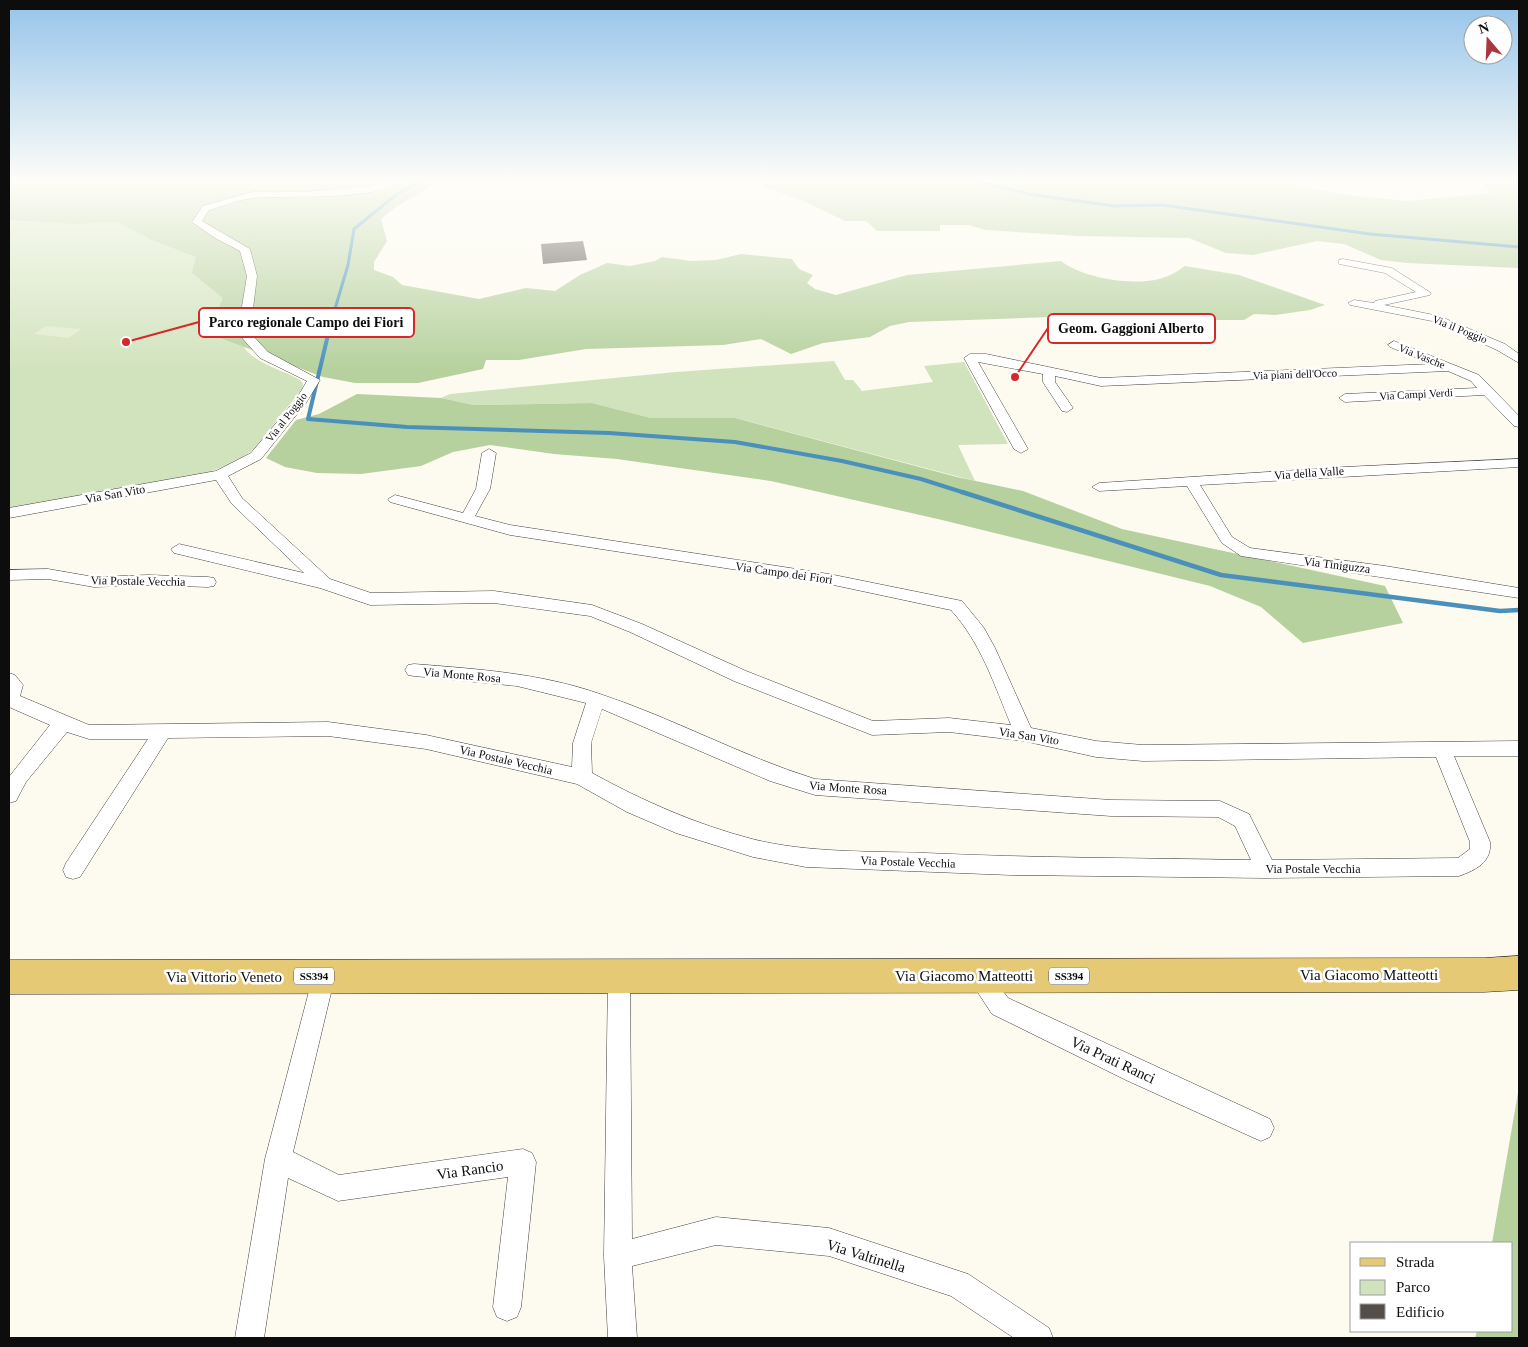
<svg xmlns="http://www.w3.org/2000/svg" width="1528" height="1347" font-family="Georgia,serif">
  <style>
    .green { fill: #d1e3bd }
    .forest { fill: #b6d19e }
    .pitch { fill: #e1ebcd }
    .lines { fill: none; stroke-linecap: round; stroke-linejoin: round }
    .stream-far2 { stroke: #4a90bb; stroke-width: 3 }
    .stream-far1 { stroke: #4a90bb; stroke-width: 4 }
    .stream { stroke: #4a90bb; stroke-width: 4.5 }
    .building { fill: #544e4b }
    .minor-casing { stroke: #404040; stroke-width: 1 }
    .primary-casing { stroke: #1e1e1e; stroke-width: 1 }
    .minor { fill: #fff; fill-rule: evenodd }
    .primary { fill: #e6c975; fill-rule: evenodd }
    .labels { text-anchor: middle; stroke-width: 5; stroke-linejoin: round; paint-order: stroke }
    .far-street-label { font-size: 11px; fill: #0d0d0d; stroke: #fff }
    .shield { fill: #fff; stroke: #565656; stroke-width: 1 }
    .shield-label { font-size: 11px; font-weight: bold; fill: #0d0d0d }
    .street-label { font-size: 12px; fill: #0d0d0d; stroke: #fff }
    .near-street-label { font-size: 15px; fill: #0d0d0d; stroke: #fff }
    .leader { fill: none; stroke: #d62828; stroke-width: 2 }
    .callout-dot { fill: #d62828; stroke: #fff; stroke-width: 2 }
    .callout { fill: #fff; stroke: #d62828; stroke-width: 2 }
    .callout-label { font-size: 14px; text-anchor: middle; font-weight: bold; fill: #0d0d0d }
  </style>
  <rect width="100%" height="100%" fill="#fdfaef"/>
  <!-- green -->
  <g class="green">
    <path d="M9,182L209,238C217,263 232,338 249,353C263,366 284,371 300,380L303,384L302,389L253,450L233,463L209,472L9,509Z"/>
    <polygon points="834,361 845,380 853,380 862,391 933,382 924,366 964,362 1008,444 958,445 975,481 735,418 651,418 592,403 474,405 441,398 450,394 676,372"/>
  </g>
  <!-- forest -->
  <g class="forest">
    <path d="M9,182H437L393,209L381,219L387,241L374,262V270L393,277L402,285L479,299L526,288L555,291L580,275L607,263L630,266L655,261L662,257L691,261L716,260L741,254L792,259L799,269L813,275L807,283L815,289L836,295L907,275L1061,261C1084,279 1140,288 1168,276C1174,274 1180,269 1185,266L1239,275L1325,305L1310,310L1275,315L1254,314L1244,320H1187L1168,313L1093,326L1071,328L1051,317L909,322L890,326L870,337L823,343L791,354L761,339L723,345L586,349L519,360H486L483,369L418,383H355L323,377L202,331L213,321L223,298L192,273L196,257L152,240L117,222L75,224L9,220Z"/>
    <polygon points="765,182 1275,182 1348,195 1407,201 1492,193 1481,182 1519,182 1519,268 1407,263 1381,260 1344,244 1317,241 1253,255 1226,253 1189,238 1079,236 985,230 969,225 940,225 940,231 877,231 866,221 845,221 799,199 764,187"/>
    <polygon points="357,394 441,398 474,405 592,403 651,418 735,418 957,477 1023,491 1122,529 1385,586 1403,623 1303,643 1261,607 1210,586 942,520 771,481 617,459 554,454 490,445 453,452 421,466 361,474 317,473 285,467 266,458 296,420 319,414"/>
    <polygon points="1519,1087 1519,1338 1475,1338 1477,1331 1512,1331 1512,1243 1492,1243"/>
  </g>
  <!-- pitch -->
  <polygon class="pitch" points="46,326 81,329 69,338 34,334"/>
  <g class="lines">
    <!-- stream-far2 -->
    <g class="stream-far2">
      <polyline points="980,182 1028,194 1114,206 1162,205 1370,234 1519,247"/>
      <polyline points="332,319 348,265 354,229 397,194 419,182"/>
    </g>
    <!-- stream-far1 -->
    <polyline class="stream-far1" points="332,318 308,419 407,427 609,433 735,442 842,461 921,479 965,493"/>
    <!-- stream -->
    <polyline class="stream" points="962,492 1221,575 1500,611 1519,610"/>
  </g>
  <!-- building -->
  <polygon class="building" points="583,241 587,260 543,264 541,244"/>
  <g class="lines">
    <!-- minor casing -->
    <g class="minor-casing">
      <g id="minor">
        <path d="M384,182H398C375,201 286,195 254,198C239,199 224,206 209,210L202,221L250,249L257,276L251,325L255,338L268,352L320,380L306,403L261,459L228,476L242,498L330,579L371,593L494,591L592,605L642,624L746,671L873,721L949,718L1011,725C994,684 981,643 951,610L829,584L510,535L390,502L388,499L395,495L463,513L476,489L482,453L489,449L496,453L490,489L475,516L510,525L829,574L962,601L984,628L995,648L1031,728L1096,741L1143,745L1519,741V756H1454L1490,842C1492,862 1476,870 1459,876L1266,878L1011,875L806,867L753,857L676,833L627,812L577,784L426,749L328,736L168,738L80,877L73,879L66,877L63,870L66,863L148,739H89L67,732L26,782L16,801L9,803V777L50,725L9,707V673L15,675L23,685L20,696L89,725L328,722L426,735L572,767L573,743L586,703L517,686L414,676L408,675L405,670L408,665L414,664C477,669 540,673 600,694C673,718 741,756 815,779L1111,800L1220,801L1249,814L1272,860L1458,858L1470,849V842L1436,757L1143,761L1096,757L1024,741L949,732L872,735L734,681L630,632L590,616L494,603L370,605L320,588L174,553L171,549L179,544L304,573L232,504L216,480L9,518V508L216,471L251,453L297,398L307,381L260,358L243,339L239,325L247,276L240,251L215,238L192,222L203,206L252,192H305L364,187ZM602,709L770,781L815,795L1111,816L1218,817L1235,826L1251,860C1142,858 1034,858 925,853C868,851 808,853 752,839C695,824 643,801 592,773L591,743Z"/>
        <polygon points="1343,259 1392,268 1431,293 1430,295 1384,305 1439,316 1505,344 1519,354 1519,363 1497,350 1432,321 1350,305 1348,303 1354,300 1374,303 1375,301 1416,292 1385,273 1339,264 1339,260"/>
        <polygon points="1394,341 1479,375 1519,416 1519,427 1514,426 1484,395 1345,402 1339,398 1345,394 1477,388 1471,381 1448,371 1101,386 1055,376 1055,382 1073,408 1067,412 1062,411 1043,382 1043,374 978,362 1028,449 1021,453 1014,449 964,358 970,354 986,354 1101,378 1432,364 1390,347 1388,345"/>
        <polygon points="1519,459 1519,467 1200,485 1232,537 1250,548 1385,566 1519,588 1519,598 1241,556 1222,543 1187,486 1099,491 1092,487 1099,483 1344,467"/>
        <polygon points="48,569 94,577 148,575 208,577 214,578 216,582 214,586 208,587 148,585 94,587 48,579 9,580 9,570"/>
        <polygon points="324,965 332,968 335,976 293,1152 339,1175 523,1149 532,1153 536,1162 521,1307 517,1317 507,1321 497,1317 493,1307 508,1177 338,1201 288,1178 264,1338 235,1338 265,1159 313,976 316,968"/>
        <polygon points="619,965 627,968 630,976 632,1239 716,1217 829,1228 968,1274 1049,1328 1053,1338 1014,1338 951,1296 829,1256 716,1245 632,1266 637,1338 608,1338 604,1256 608,976 611,968"/>
        <polygon points="978,965 986,968 1008,998 1270,1119 1274,1128 1270,1137 1261,1141 1252,1137 1128,1081 992,1014 967,976 970,968"/>
      </g>
    </g>
    <!-- primary casing -->
    <g class="primary-casing">
      <polygon id="primary" points="1519,956 1519,990 1484,992 9,994 9,960 1484,958"/>
    </g>
    <!-- minor -->
    <use href="#minor" class="minor"/>
    <!-- primary -->
    <use href="#primary" class="primary"/>
  </g>
  <!-- sky -->
  <linearGradient id="sky" x2="0" y2="1"><stop stop-color="#95c4ea"/><stop offset="0.49" stop-color="#fefdf8"/><stop offset="1" stop-color="#fefdf8" stop-opacity="0"/></linearGradient>
  <rect width="1528" height="370" fill="url(#sky)"/>
  <g class="labels">
    <!-- far-street labels -->
    <g class="far-street-label">
      <text transform="translate(1460 329) rotate(22)" y="4">Via il Poggio</text>
      <text transform="translate(1422 356) rotate(22)" y="4">Via Vasche</text>
      <text transform="translate(1295 374) rotate(-2)" y="4">Via piani dell'Occo</text>
      <text transform="translate(1416 394) rotate(-3)" y="4">Via Campi Verdi</text>
      <text transform="translate(286 417) rotate(-52)" y="4">Via al Poggio</text>
    </g>
    <!-- shield labels -->
    <g class="shield">
      <rect x="294" y="967.5" width="40" height="17" rx="4"/>
      <rect x="1049" y="967.5" width="40" height="17" rx="4"/>
    </g>
    <g class="shield-label">
      <text x="314" y="980">SS394</text>
      <text x="1069" y="980">SS394</text>
    </g>
    <!-- street labels -->
    <g class="street-label">
      <text transform="translate(1309 473) rotate(-4)" y="4">Via della Valle</text>
      <text transform="translate(115 494) rotate(-10)" y="4">Via San Vito</text>
      <text transform="translate(1337 565) rotate(7)" y="4">Via Tiniguzza</text>
      <text transform="translate(784 573) rotate(8)" y="4">Via Campo dei Fiori</text>
      <text transform="translate(138 581) rotate(1)" y="4">Via Postale Vecchia</text>
      <text transform="translate(462 675) rotate(5)" y="4">Via Monte Rosa</text>
      <text transform="translate(1029 736) rotate(9)" y="4">Via San Vito</text>
      <text transform="translate(506 760) rotate(13)" y="4">Via Postale Vecchia</text>
      <text transform="translate(848 788) rotate(4)" y="4">Via Monte Rosa</text>
      <text transform="translate(908 862) rotate(2)" y="4">Via Postale Vecchia</text>
      <text x="1313" y="873">Via Postale Vecchia</text>
    </g>
    <!-- near-street labels -->
    <g class="near-street-label">
      <text x="1369" y="980">Via Giacomo Matteotti</text>
      <text x="964" y="981">Via Giacomo Matteotti</text>
      <text x="224" y="982">Via Vittorio Veneto</text>
      <text transform="translate(1113 1060) rotate(25)" y="5">Via Prati Ranci</text>
      <text transform="translate(470 1170) rotate(-8)" y="5">Via Rancio</text>
      <text transform="translate(866 1256) rotate(17)" y="5">Via Valtinella</text>
    </g>
  </g>
  <!-- callouts -->
  <path class="leader" d="M126 342L199 322M1015 377L1048 328"/>
  <g class="callout-dot">
    <circle cx="126" cy="342" r="5"/>
    <circle cx="1015" cy="377" r="5"/>
  </g>
  <g class="callout">
    <rect x="199" y="308" width="215" height="29" rx="5"/>
    <rect x="1048" y="314" width="167" height="29" rx="5"/>
  </g>
  <g class="callout-label">
    <text x="306" y="327">Parco regionale Campo dei Fiori</text>
    <text x="1131" y="333">Geom. Gaggioni Alberto</text>
  </g>
  <!-- border -->
  <rect width="1528" height="1347" fill="none" stroke="#0d0d0d" stroke-width="20"/>
  <!-- legend -->
  <rect x="1350" y="1242" width="162" height="90" fill="#ffffff" stroke="#9e9e9e"/>
  <rect x="1360" y="1258" width="25" height="8" fill="#e6c975" stroke="#9e9e9e"/>
  <text x="1396" y="1267" font-size="15" fill="#0d0d0d">Strada</text>
  <rect x="1360" y="1280" width="25" height="15" fill="#d1e3bd" stroke="#9e9e9e"/>
  <text x="1396" y="1292" font-size="15" fill="#0d0d0d">Parco</text>
  <rect x="1360" y="1304" width="25" height="15" fill="#544e4b" stroke="#9e9e9e"/>
  <text x="1396" y="1317" font-size="15" fill="#0d0d0d">Edificio</text>
  <!-- north arrow -->
  <g transform="translate(1488 40) rotate(341)"><circle r="24" fill="#ffffff" stroke="#9e9e9e"/>
  <path d="M0-4L9 19L0 12L-9 19Z" fill="#aa373f"/>
  <text y="-8" font-size="14" font-weight="bold" text-anchor="middle" fill="#0d0d0d">N</text>
  </g>
</svg>
